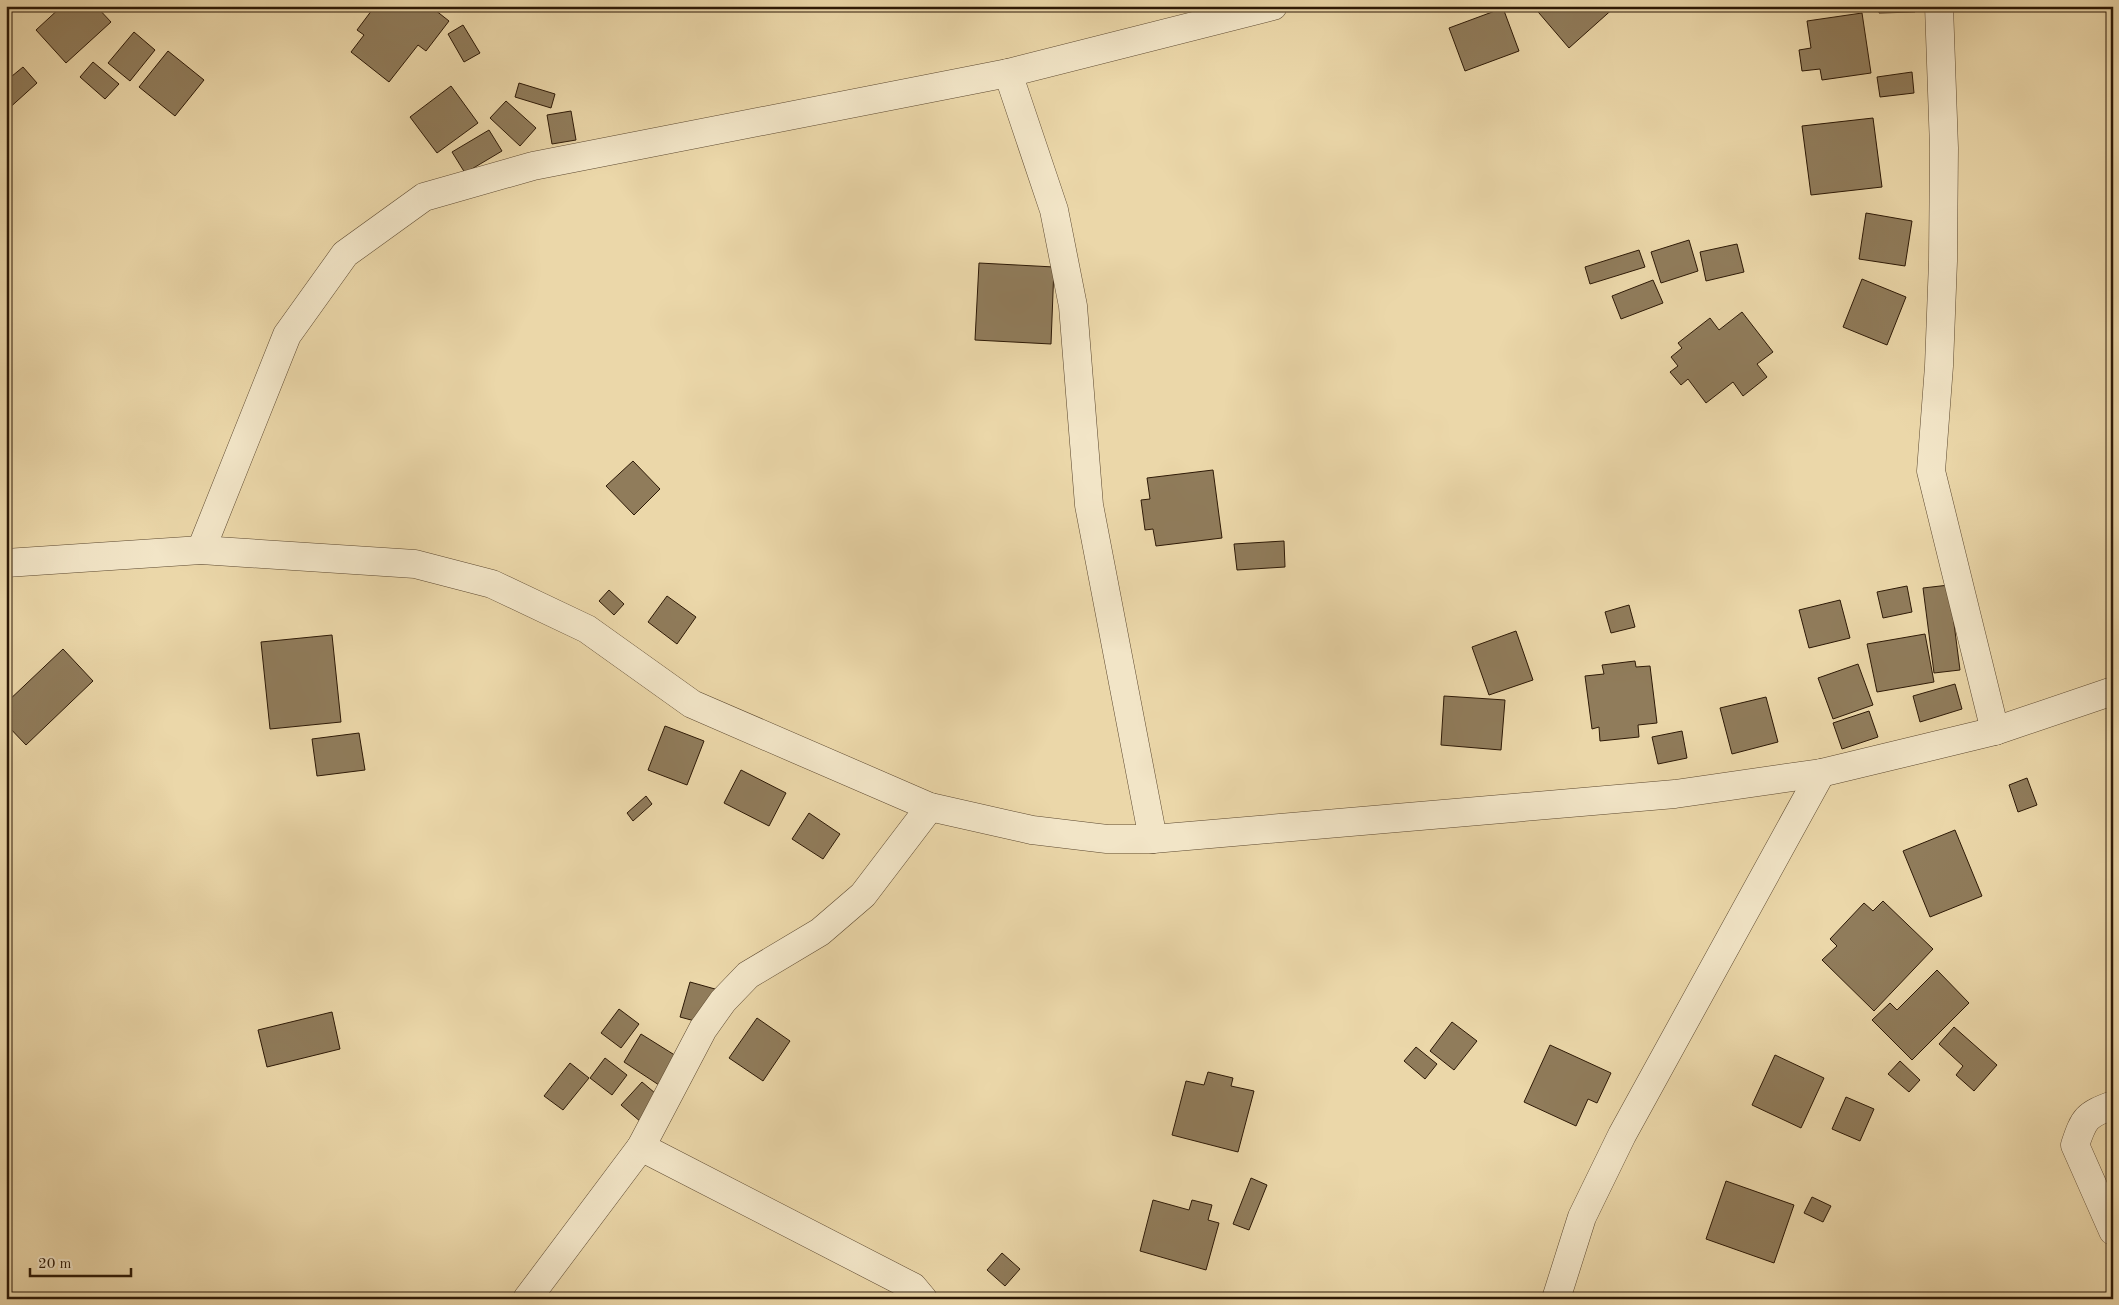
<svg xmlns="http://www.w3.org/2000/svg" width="2119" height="1305" font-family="'Old Standard TT',serif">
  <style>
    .building { fill: #907c5b; stroke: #2d1906 }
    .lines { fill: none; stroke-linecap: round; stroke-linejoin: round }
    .minor-casing { stroke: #5c482f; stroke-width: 29 }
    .minor { stroke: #f2e5c7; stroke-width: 28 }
  </style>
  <rect width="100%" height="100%" fill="#ebd7a9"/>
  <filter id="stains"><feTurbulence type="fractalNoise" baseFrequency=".004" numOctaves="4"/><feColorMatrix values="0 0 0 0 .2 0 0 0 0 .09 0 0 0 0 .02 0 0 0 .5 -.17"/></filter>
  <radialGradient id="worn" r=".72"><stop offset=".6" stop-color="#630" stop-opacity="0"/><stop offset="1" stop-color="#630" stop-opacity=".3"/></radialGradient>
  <!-- building -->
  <g class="building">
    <polygon points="62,6 96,6 111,22 66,63 36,30"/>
    <polygon points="375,6 430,6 449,21 426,51 418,45 389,82 351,52 364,35 357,30"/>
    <polygon points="1533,6 1616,6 1569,48"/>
    <polygon points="1879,6 1915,6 1915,12 1879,13"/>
    <polygon points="1503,8 1519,51 1465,71 1449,28"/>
    <polygon points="1862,13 1871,73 1822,80 1820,69 1802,71 1799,50 1811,48 1807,21"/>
    <polygon points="463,25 480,53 464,62 448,34"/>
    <polygon points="134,32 155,50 130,81 108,63"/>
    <polygon points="168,51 204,80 175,116 139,87"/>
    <polygon points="93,62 119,84 105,99 80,77"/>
    <polygon points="23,67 37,83 6,111 6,81"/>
    <polygon points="1912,72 1914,93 1880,97 1877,77"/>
    <polygon points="519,83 555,94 551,108 515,97"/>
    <polygon points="451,86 478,123 437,153 410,117"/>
    <polygon points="506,101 536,128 520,146 490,118"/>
    <polygon points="571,111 576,140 552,144 547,115"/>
    <polygon points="1873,118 1882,187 1811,195 1802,126"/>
    <polygon points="489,130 502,151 465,173 452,152"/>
    <polygon points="1866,213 1912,221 1905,266 1859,259"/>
    <polygon points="1689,240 1698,271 1661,283 1651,252"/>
    <polygon points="1737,244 1744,272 1706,281 1700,252"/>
    <polygon points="1639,250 1645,267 1590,284 1585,267"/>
    <polygon points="979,263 1054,267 1051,344 975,340"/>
    <polygon points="1862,279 1906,297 1887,345 1843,327"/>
    <polygon points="1653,280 1663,303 1621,319 1612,296"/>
    <polygon points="1742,312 1773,352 1757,364 1767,377 1743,396 1733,382 1706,403 1688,379 1681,385 1670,372 1678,366 1671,357 1682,348 1678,343 1710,318 1719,330"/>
    <polygon points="633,461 660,489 634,515 606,486"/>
    <polygon points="1213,470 1222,538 1156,546 1153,529 1145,530 1141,500 1150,499 1147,478"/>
    <polygon points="1284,541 1285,567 1237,570 1234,544"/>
    <polygon points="1949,585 1960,670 1934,673 1923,588"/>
    <polygon points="1907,586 1912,612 1883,618 1877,592"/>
    <polygon points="609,590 624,604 614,615 599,601"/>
    <polygon points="667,596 696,617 677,644 648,622"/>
    <polygon points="1840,600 1850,638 1809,648 1799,610"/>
    <polygon points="1629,605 1635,627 1611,633 1605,612"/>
    <polygon points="1516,631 1533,680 1489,695 1472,647"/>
    <polygon points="1925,634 1934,682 1877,692 1867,644"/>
    <polygon points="332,635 341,722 270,729 261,642"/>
    <polygon points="63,649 93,681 26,745 6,724 6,703"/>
    <polygon points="1635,661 1636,667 1650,666 1657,723 1638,725 1639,737 1600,741 1599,727 1592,729 1585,676 1604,674 1602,665"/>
    <polygon points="1858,664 1873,705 1833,719 1818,678"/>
    <polygon points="1955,684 1962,709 1920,722 1913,696"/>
    <polygon points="1444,696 1505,700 1501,750 1441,745"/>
    <polygon points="1766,697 1778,742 1732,754 1720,708"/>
    <polygon points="1869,711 1878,737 1842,749 1833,723"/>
    <polygon points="665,726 704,741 687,785 648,770"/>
    <polygon points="1682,731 1687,758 1658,764 1652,737"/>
    <polygon points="359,733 365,770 317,776 312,739"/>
    <polygon points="741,770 786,793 769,826 724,803"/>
    <polygon points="2027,778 2037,805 2018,812 2009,785"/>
    <polygon points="646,796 652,804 633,821 627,813"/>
    <polygon points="809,813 840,834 823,859 792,839"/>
    <polygon points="1955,830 1982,896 1930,917 1903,851"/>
    <polygon points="1883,901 1933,949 1874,1011 1822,960 1837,946 1830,939 1864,903 1873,911"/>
    <polygon points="1937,970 1969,1003 1912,1060 1872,1020 1890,1003 1897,1010"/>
    <polygon points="690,982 715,989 706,1024 680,1017"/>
    <polygon points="619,1009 639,1024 621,1048 601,1033"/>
    <polygon points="332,1012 340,1049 267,1067 258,1030"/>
    <polygon points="757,1018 790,1041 763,1081 729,1058"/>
    <polygon points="1452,1022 1477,1041 1454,1070 1430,1051"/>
    <polygon points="1954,1027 1997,1065 1974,1091 1956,1075 1963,1066 1939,1044"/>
    <polygon points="641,1034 681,1059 662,1087 624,1062"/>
    <polygon points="1550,1045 1611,1073 1597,1103 1588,1099 1576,1126 1524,1102"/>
    <polygon points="1416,1047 1437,1064 1425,1079 1404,1061"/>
    <polygon points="1775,1055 1824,1078 1801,1128 1752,1105"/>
    <polygon points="605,1058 627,1075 612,1095 590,1078"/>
    <polygon points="1900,1061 1920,1080 1909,1092 1888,1074"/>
    <polygon points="570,1063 589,1078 563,1110 544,1096"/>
    <polygon points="1208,1072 1233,1078 1231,1086 1254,1091 1238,1152 1172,1135 1186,1081 1204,1085"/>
    <polygon points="642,1082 662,1099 641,1122 621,1105"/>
    <polygon points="1846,1097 1874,1109 1860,1141 1832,1129"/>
    <polygon points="1251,1178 1267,1185 1249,1230 1233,1224"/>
    <polygon points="1726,1181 1794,1205 1774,1263 1706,1239"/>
    <polygon points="1812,1197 1831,1206 1823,1222 1804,1213"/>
    <polygon points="1153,1200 1189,1210 1192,1200 1212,1205 1208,1220 1219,1223 1206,1270 1140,1251"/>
    <polygon points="1002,1253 1020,1269 1005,1286 987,1270"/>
  </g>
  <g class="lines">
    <!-- minor casing -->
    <g class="minor-casing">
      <g id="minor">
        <polyline points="1939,6 1944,148 1943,261 1939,366 1931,471 1995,731"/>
        <polyline points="1008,73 1054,210 1073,306 1089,505 1153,839"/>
        <polyline points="201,550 287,335 345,254 424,197 533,166 1008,73 1273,6"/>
        <polyline points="6,563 201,550 415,564 492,584 587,629 692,704 930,807 1032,830 1107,839 1153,839 1675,794 1821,773"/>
        <path d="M2113,1105C2086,1115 2084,1118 2075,1145L2113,1231"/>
        <polyline points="641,1147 913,1287 923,1299"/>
        <polyline points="527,1299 641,1147 703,1029 723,1001 748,975 820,932 863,895 930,807"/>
        <polyline points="1556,1299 1582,1217 1622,1135 1821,773 1995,731 2113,691"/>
      </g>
    </g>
    <!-- minor -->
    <use href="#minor" class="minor"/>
  </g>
  <!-- margin -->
  <rect width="2119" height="1305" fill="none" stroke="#ebd7a9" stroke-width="25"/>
  <rect x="8" y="8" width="2104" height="1290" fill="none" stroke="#2d1906" stroke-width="2.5"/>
  <rect x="12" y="12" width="2094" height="1280" fill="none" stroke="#2d1906"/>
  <!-- scale -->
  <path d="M30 1268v8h101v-8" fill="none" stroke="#2d1906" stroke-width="2.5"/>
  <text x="38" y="1268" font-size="15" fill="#2d1906" stroke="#f2e5c7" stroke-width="4" paint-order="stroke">20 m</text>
  <rect width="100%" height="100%" filter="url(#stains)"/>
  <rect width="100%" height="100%" fill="url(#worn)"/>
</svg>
